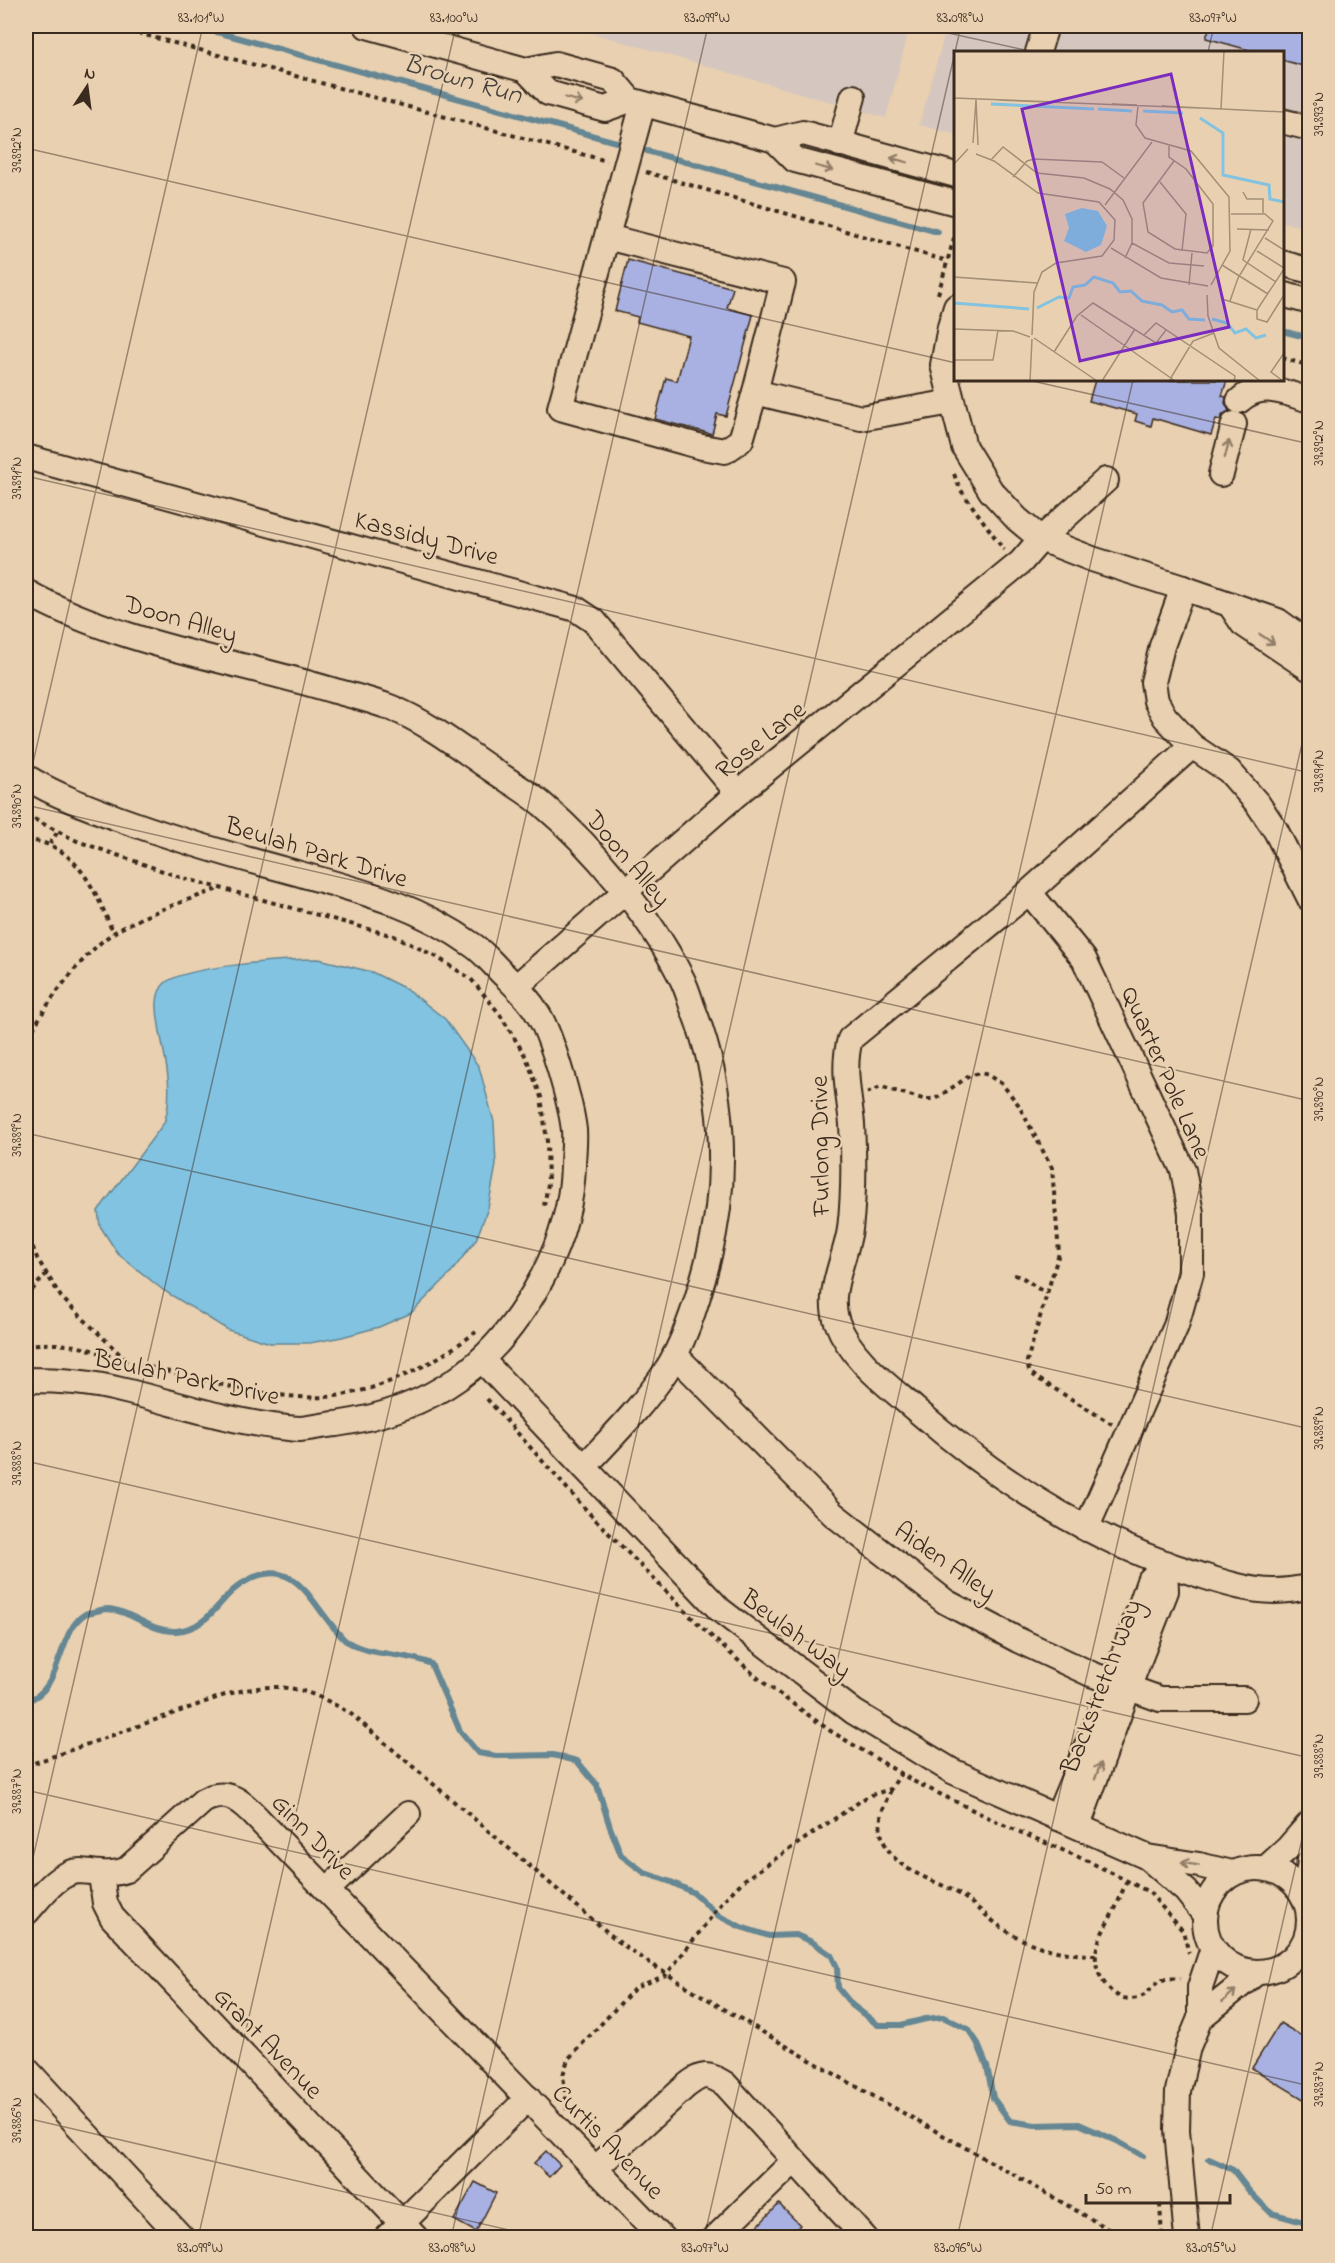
<svg xmlns="http://www.w3.org/2000/svg" width="1335" height="2263" font-family="'Indie Flower',sans-serif">
  <style>
    .built { fill: #d5c7bf }
    .water { fill: #81c3e1; stroke: #658693; stroke-width: 1.5 }
    .lines { fill: none; stroke-linecap: round; stroke-linejoin: round }
    .stream { stroke: #658693; stroke-width: 6 }
    .building { fill: #a8b1e1; stroke: #3b2a1e; stroke-width: 1.5 }
    .minor-casing { stroke: #3b2a1e; stroke-width: 28 }
    .path { stroke: #3b2a1e; stroke-width: 4; stroke-dasharray: 4.5 4.5; stroke-linecap: butt }
    .minor { stroke: #e8d0b0; stroke-width: 24 }
    .oneway { stroke: #927d67 }
    .ticks { fill: none; stroke: #3b2a1e; stroke-width: 1.5; stroke-opacity: 0.45 }
    .labels { text-anchor: middle; stroke-width: 5; stroke-linejoin: round; paint-order: stroke }
    .street-label { font-size: 26px; fill: #3b2a1e; stroke: #e8d0b0 }
    .water-label { font-size: 27px; font-style: italic; fill: #46413b; stroke: #e8d0b0 }
    .inset-river { fill: none; stroke: #81c3e1; stroke-width: 3 }
    .inset-road { fill: none; stroke: #a38e76; stroke-width: 1.5 }
    .view { fill: #7b2cbf; fill-opacity: 0.15; stroke: #7b2cbf; stroke-width: 3 }
    .inset-edge { fill: none; stroke: #3b2a1e; stroke-width: 3 }
    .neatline { fill: none; stroke: #3b2a1e; stroke-width: 2 }
    .ticks-label { font-size: 15px; text-anchor: middle; fill: #3b2a1e }
  </style>
  <rect width="100%" height="100%" fill="#e8d0b0"/>
  <filter id="ink" filterUnits="userSpaceOnUse"><feTurbulence type="fractalNoise" baseFrequency=".0167" numOctaves="2"/><feDisplacementMap in="SourceGraphic" scale="12" xChannelSelector="R" yChannelSelector="G"/><feConvolveMatrix kernelMatrix="1 2 1 2 8 2 1 2 1" color-interpolation-filters="sRGB"/></filter>
  <g filter="url(#ink)">
    <!-- built -->
    <g class="built">
      <polygon points="568,26 910,26 886,118"/>
      <polygon points="947,26 1309,26 1309,229 1283,222 1282,52 956,52 955,134 919,125"/>
    </g>
    <!-- water -->
    <path class="water" d="M319,959L372,972L408,990L445,1019L479,1067L494,1122L496,1165L488,1208L476,1240L449,1275L411,1313L379,1327L342,1337L310,1343H270L228,1330L163,1290L118,1254L100,1226L98,1211L164,1123C174,1093 166,1062 160,1032C158,1017 152,995 165,983C185,966 290,959 319,959Z"/>
    <g class="lines">
      <!-- stream -->
      <g class="stream">
        <polyline points="195,26 616,142"/>
        <polyline points="647,151 938,232"/>
        <polyline points="1282,331 1310,338"/>
        <path d="M26,1701C63,1692 56,1632 85,1614C85,1613 93,1612 93,1612C97,1611 103,1609 107,1609C131,1610 152,1633 176,1631C213,1628 218,1595 248,1580C294,1556 310,1601 335,1629C339,1633 343,1640 348,1642C373,1657 405,1652 431,1664L460,1731L478,1753L496,1756L553,1755L577,1761L597,1785L610,1827L621,1855L645,1873L671,1882L694,1893L719,1916L741,1927L769,1936L796,1935L812,1942L831,1955L837,1967L838,1988L852,2005L878,2025H901L926,2019L943,2017L968,2029L977,2042L987,2066L993,2098L1010,2121L1035,2125L1079,2124L1117,2141L1143,2156"/>
        <polyline points="1209,2159 1233,2170 1250,2192 1271,2213 1310,2224"/>
      </g>
    </g>
    <!-- building -->
    <g class="building">
      <polygon points="1210,26 1310,26 1310,68 1282,60 1282,52 1256,52 1206,38"/>
      <polygon points="628,260 733,288 727,308 753,315 726,416 717,414 712,434 655,419 666,378 677,381 689,336 637,322 638,317 615,311"/>
      <polygon points="1095,380 1227,380 1222,396 1226,397 1225,403 1229,411 1223,414 1220,420 1216,419 1211,435 1153,418 1151,426 1135,421 1137,414 1089,401"/>
      <polygon points="1280,2023 1310,2041 1310,2103 1252,2068"/>
      <polygon points="546,2151 560,2165 549,2177 534,2163"/>
      <polygon points="475,2182 496,2193 476,2232 454,2220"/>
      <polygon points="779,2204 800,2225 788,2238 746,2238"/>
    </g>
    <g class="lines">
      <!-- minor casing -->
      <g class="minor-casing">
        <g id="minor">
          <polyline points="367,26 526,70 556,64 613,80 630,100 775,140 803,133 956,175"/>
          <polyline points="1038,52 1046,26"/>
          <polyline points="526,70 548,93 605,109 630,100"/>
          <polyline points="643,104 560,408 702,447 725,451 741,440 755,392 861,418 952,402"/>
          <polyline points="1282,121 1310,128"/>
          <polyline points="775,140 795,160 956,203"/>
          <polyline points="840,144 853,97"/>
          <polyline points="607,237 783,282 755,392"/>
          <polyline points="1282,263 1310,271"/>
          <polyline points="1282,294 1310,302"/>
          <polyline points="956,307 950,327 943,365 964,447 991,491 1017,519 1041,539 1092,559 1183,588 1278,621 1310,644"/>
          <path d="M1239,401C1262,380 1284,393 1310,400"/>
          <polyline points="26,457 576,609 594,621 738,793"/>
          <polyline points="1221,474 1234,424"/>
          <polyline points="1183,588 1162,646 1153,682 1156,701 1165,717 1192,746 1229,771 1258,804 1276,831 1310,899"/>
          <path d="M26,592C118,644 234,660 335,691C354,696 374,701 392,708C429,723 461,749 494,771C510,782 528,792 543,805C593,847 650,916 680,975C685,984 689,996 692,1006C724,1086 730,1176 708,1260C699,1296 686,1340 666,1371C643,1406 612,1437 584,1467"/>
          <polyline points="1231,606 1243,624 1310,669"/>
          <path d="M1192,746L1029,892L850,1039C842,1068 849,1095 852,1124C854,1158 854,1195 850,1229C846,1258 826,1292 837,1322C851,1359 886,1384 915,1409C999,1482 1096,1544 1203,1576C1240,1588 1271,1597 1310,1586"/>
          <path d="M26,777C55,795 85,806 117,818C172,838 226,854 282,869C353,889 413,902 474,946C484,953 492,963 500,971C514,985 528,997 538,1014C552,1036 571,1104 574,1130C575,1142 573,1155 573,1166C572,1204 560,1243 543,1276C497,1364 434,1410 336,1424C324,1425 312,1428 300,1429C291,1429 281,1427 272,1426C221,1419 175,1403 125,1391C90,1382 61,1380 26,1380"/>
          <polyline points="1029,892 1084,959 1183,1170 1191,1213 1191,1273 1176,1326 1086,1529"/>
          <polyline points="517,986 738,793 1021,562 1041,539 1106,480"/>
          <polyline points="675,1355 833,1514 946,1602 1018,1640 1091,1674 1160,1699 1244,1699"/>
          <polyline points="482,1360 720,1610 854,1712 952,1771 1147,1857 1199,1865 1232,1873"/>
          <polyline points="1057,1818 1118,1671 1149,1581 1165,1565"/>
          <polyline points="1078,1826 1134,1673 1166,1591 1165,1565"/>
          <polyline points="1147,1857 1186,1891 1205,1915"/>
          <polyline points="1266,1868 1289,1847 1310,1823"/>
          <circle cx="1257" cy="1920" r="52"/>
          <polyline points="101,1875 105,1903 112,1917 416,2238"/>
          <polyline points="327,1890 408,1814"/>
          <polyline points="1305,1899 1310,1860"/>
          <path d="M26,1913C40,1898 58,1871 80,1871C97,1872 109,1876 126,1870L203,1801C231,1785 246,1807 265,1826L662,2238"/>
          <polyline points="1200,2018 1257,1972"/>
          <polyline points="26,2069 182,2238"/>
          <path d="M596,2168L686,2086C703,2073 707,2073 725,2084L865,2238"/>
          <polyline points="387,2238 528,2098"/>
          <polyline points="715,2238 794,2161"/>
          <polyline points="1187,2238 1177,2130 1178,2091 1188,2047 1200,2018 1200,1987 1213,1948"/>
        </g>
      </g>
      <!-- path -->
      <g class="path">
        <polyline points="112,26 607,161"/>
        <polyline points="646,172 947,261"/>
        <polyline points="938,294 956,231"/>
        <polyline points="1282,358 1310,366"/>
        <polyline points="954,474 960,489 1004,550"/>
        <polyline points="26,815 77,841 180,877 394,936 435,956 471,979 499,1013 526,1057 541,1097 547,1141 548,1184 544,1206"/>
        <path d="M26,840C76,842 97,893 113,933"/>
        <polyline points="50,844 58,831"/>
        <path d="M26,1046C36,1014 86,949 115,932C148,912 186,901 221,888"/>
        <polyline points="867,1093 881,1087 923,1099 935,1099 971,1075 981,1073 988,1075 1002,1084 1018,1104 1043,1151 1052,1168 1059,1253 1027,1361 1029,1371 1037,1378 1112,1424"/>
        <polyline points="26,1230 37,1258 61,1297 127,1361"/>
        <path d="M1014,1275C1029,1278 1033,1288 1047,1293"/>
        <polyline points="26,1297 47,1273"/>
        <path d="M26,1345C39,1344 53,1343 66,1345C88,1347 111,1357 132,1363C191,1376 283,1406 342,1395C392,1386 436,1362 476,1332"/>
        <polyline points="487,1399 589,1513 699,1625 760,1680 829,1730 913,1781 1006,1826 1088,1861 1149,1892 1183,1931 1189,1953"/>
        <path d="M26,1766L225,1695C278,1680 305,1686 351,1714L619,1942C670,1978 723,2008 776,2040C891,2108 1009,2170 1123,2238"/>
        <path d="M891,1790C882,1808 875,1827 886,1846C900,1872 930,1878 954,1891C971,1900 985,1916 1001,1927C1029,1947 1063,1955 1096,1955"/>
        <path d="M1127,1881C1123,1889 1120,1898 1116,1907C1102,1934 1083,1957 1108,1988C1115,1996 1126,2001 1137,1998C1155,1994 1150,1975 1180,1979"/>
        <polyline points="567,2110 563,2075 568,2059 635,1988 666,1975 726,1898 744,1880 868,1796 891,1789 901,1773"/>
        <polyline points="1160,2204 1162,2238"/>
      </g>
      <!-- minor -->
      <use href="#minor" class="minor"/>
    </g>
    <!-- one-way arrows -->
    <defs><path id="oneway-shaft" d="M-6 0H5M1.5-3L5.5 0L1.5 3" fill="none" stroke-width="1.6" stroke-linecap="round" stroke-linejoin="round" transform="scale(1.5)"/></defs>
    <g class="oneway">
      <use href="#oneway-shaft" transform="translate(574 100) rotate(15)"/>
      <use href="#oneway-shaft" transform="translate(899 160) rotate(-165)"/>
      <use href="#oneway-shaft" transform="translate(824 168) rotate(15)"/>
      <use href="#oneway-shaft" transform="translate(1227 449) rotate(-76)"/>
      <use href="#oneway-shaft" transform="translate(1267 639) rotate(34)"/>
      <use href="#oneway-shaft" transform="translate(1098 1771) rotate(-70)"/>
      <use href="#oneway-shaft" transform="translate(1190 1864) rotate(-171)"/>
      <use href="#oneway-shaft" transform="translate(1229 1996) rotate(-42)"/>
    </g>
  </g>
  <!-- ticks -->
  <path class="ticks" d="M917,26L1034,52M1208,52L1214,26M1282,110L1310,116M26,148L956,363M1028,380L1310,444M26,476L1310,773M26,793L203,26M26,805L1310,1101M26,1133L1310,1429M26,1461L1310,1758M26,1790L1310,2086M26,1888L456,26M26,2118L543,2238M198,2238L708,26M451,2238L961,26M704,2238L1133,380M957,2238L1310,709M1210,2238L1310,1804"/>
  <g class="labels">
    <!-- street labels -->
    <g class="street-label">
      <text transform="translate(427 537) rotate(15)" y="9">Kassidy Drive</text>
      <text transform="translate(181 618) rotate(16)" y="9">Doon Alley</text>
      <text transform="translate(760 739) rotate(-39)" y="9">Rose Lane</text>
      <text transform="translate(317 851) rotate(17)" y="9">Beulah Park Drive</text>
      <text transform="translate(629 858) rotate(50)" y="9">Doon Alley</text>
      <text transform="translate(1167 1072) rotate(66)" y="9">Quarter Pole Lane</text>
      <text transform="translate(819 1146) rotate(-91)" y="9">Furlong Drive</text>
      <text transform="translate(187 1376) rotate(12)" y="9">Beulah Park Drive</text>
      <text transform="translate(946 1560) rotate(35)" y="9">Aiden Alley</text>
      <text transform="translate(797 1633) rotate(37)" y="9">Beulah Way</text>
      <text transform="translate(1100 1686) rotate(-69)" y="9">Backstretch Way</text>
      <text transform="translate(314 1836) rotate(46)" y="9">Ginn Drive</text>
      <text transform="translate(269 2042) rotate(46)" y="9">Grant Avenue</text>
      <text transform="translate(609 2141) rotate(46)" y="9">Curtis Avenue</text>
    </g>
    <!-- water labels -->
    <g class="water-label">
      <text transform="translate(463 78) rotate(16)" y="9">Brown Run</text>
    </g>
  </g>
  <!-- overview -->
  <g transform="translate(954 51)">
    <rect width="330" height="330" fill="#e8d0b0"/>
    <path d="M128,157L144,160L153,175L147,194L132,201L110,190L115,177L111,163Z" fill="#81c3e1"/>
    <path class="inset-river" d="M37,53L140,58M144,58L178,60M189,60L229,62M246,67L269,82V124L315,134L316,148L330,151M0,252L75,258M83,257L105,246L115,247L119,236L131,234L140,226L159,232L166,241L177,240L188,250L208,254L218,261L228,259L235,268L251,269M258,268L273,272L281,282L292,278L302,287L312,284"/>
    <path class="inset-road" d="M0,47L102,51M22,48L24,94M42,49L245,57M158,53L183,54M184,55L182,74L191,87L237,100L275,146L276,200L257,234M208,55L330,61M267,58L270,0M19,92L22,49M215,93V106L232,118L259,153V195L253,202L221,198L194,181L189,152L220,110M22,103L40,110L84,142L145,151L161,169L160,189L148,205L102,212L88,221L80,241L78,284M37,109L49,96L83,122L130,127L156,138L169,149L178,168V192L171,207M0,113L14,98M59,126L73,110L80,108L148,111L170,127M206,131L232,163L228,200M289,141L293,148H309V162M151,154L198,91M283,178L315,179M297,178L289,209L322,231M311,187L330,199M178,192L215,212L250,215M157,197L207,227L254,235M303,200L330,217M268,214L314,243M330,218L303,259V268L313,271L330,244M0,226L83,232M235,234L238,202M253,244L254,265L265,297L306,330M268,248L303,259M276,250L284,227L319,170L311,163H277M127,264L221,330M0,278L59,280L76,286M190,284L202,272L281,325L280,330M80,287L143,330M100,301L123,265L139,252L202,292L212,279M0,309H39L44,279M76,330L78,288M148,330L181,278M215,330L239,290L260,282M329,330L317,321L330,302"/>
    <path class="view" d="M217,23L275,276L126,310L68,58Z"/>
    <rect width="330" height="330" class="inset-edge"/>
  </g>
  <!-- margin -->
  <rect width="1335" height="2263" fill="none" stroke="#e8d0b0" stroke-width="66"/>
  <!-- north arrow -->
  <g transform="translate(87 87) rotate(13)" stroke="#e8d0b0" stroke-width="4.5" paint-order="stroke">
  <path d="M0-4.5L10 22L0 15L-10 22Z" fill="#3b2a1e"/>
  <text y="-9" font-size="16" font-weight="bold" text-anchor="middle" fill="#3b2a1e">N</text>
  </g>
  <!-- scale -->
  <path d="M1086 2194v9h144v-9" fill="none" stroke="#3b2a1e" stroke-width="3"/>
  <text x="1095" y="2194" font-size="18" fill="#3b2a1e" stroke="#e8d0b0" stroke-width="4.5" paint-order="stroke">50 m</text>
  <rect x="33" y="33" width="1269" height="2197" class="neatline"/>
  <g class="ticks-label">
    <text x="201" y="22">83.101°W</text>
    <text x="454" y="22">83.100°W</text>
    <text x="707" y="22">83.099°W</text>
    <text x="960" y="22">83.098°W</text>
    <text x="1213" y="22">83.097°W</text>
    <text transform="translate(1318 114) rotate(-90)" y="5">39.893°N</text>
    <text transform="translate(16 150) rotate(-90)" y="5">39.892°N</text>
    <text transform="translate(1318 443) rotate(-90)" y="5">39.892°N</text>
    <text transform="translate(16 478) rotate(-90)" y="5">39.891°N</text>
    <text transform="translate(1318 771) rotate(-90)" y="5">39.891°N</text>
    <text transform="translate(16 806) rotate(-90)" y="5">39.890°N</text>
    <text transform="translate(1318 1099) rotate(-90)" y="5">39.890°N</text>
    <text transform="translate(16 1135) rotate(-90)" y="5">39.889°N</text>
    <text transform="translate(1318 1428) rotate(-90)" y="5">39.889°N</text>
    <text transform="translate(16 1463) rotate(-90)" y="5">39.888°N</text>
    <text transform="translate(1318 1756) rotate(-90)" y="5">39.888°N</text>
    <text transform="translate(16 1791) rotate(-90)" y="5">39.887°N</text>
    <text transform="translate(1318 2084) rotate(-90)" y="5">39.887°N</text>
    <text transform="translate(16 2120) rotate(-90)" y="5">39.886°N</text>
    <text x="200" y="2252">83.099°W</text>
    <text x="452" y="2252">83.098°W</text>
    <text x="705" y="2252">83.097°W</text>
    <text x="958" y="2252">83.096°W</text>
    <text x="1211" y="2252">83.095°W</text>
  </g>
</svg>
